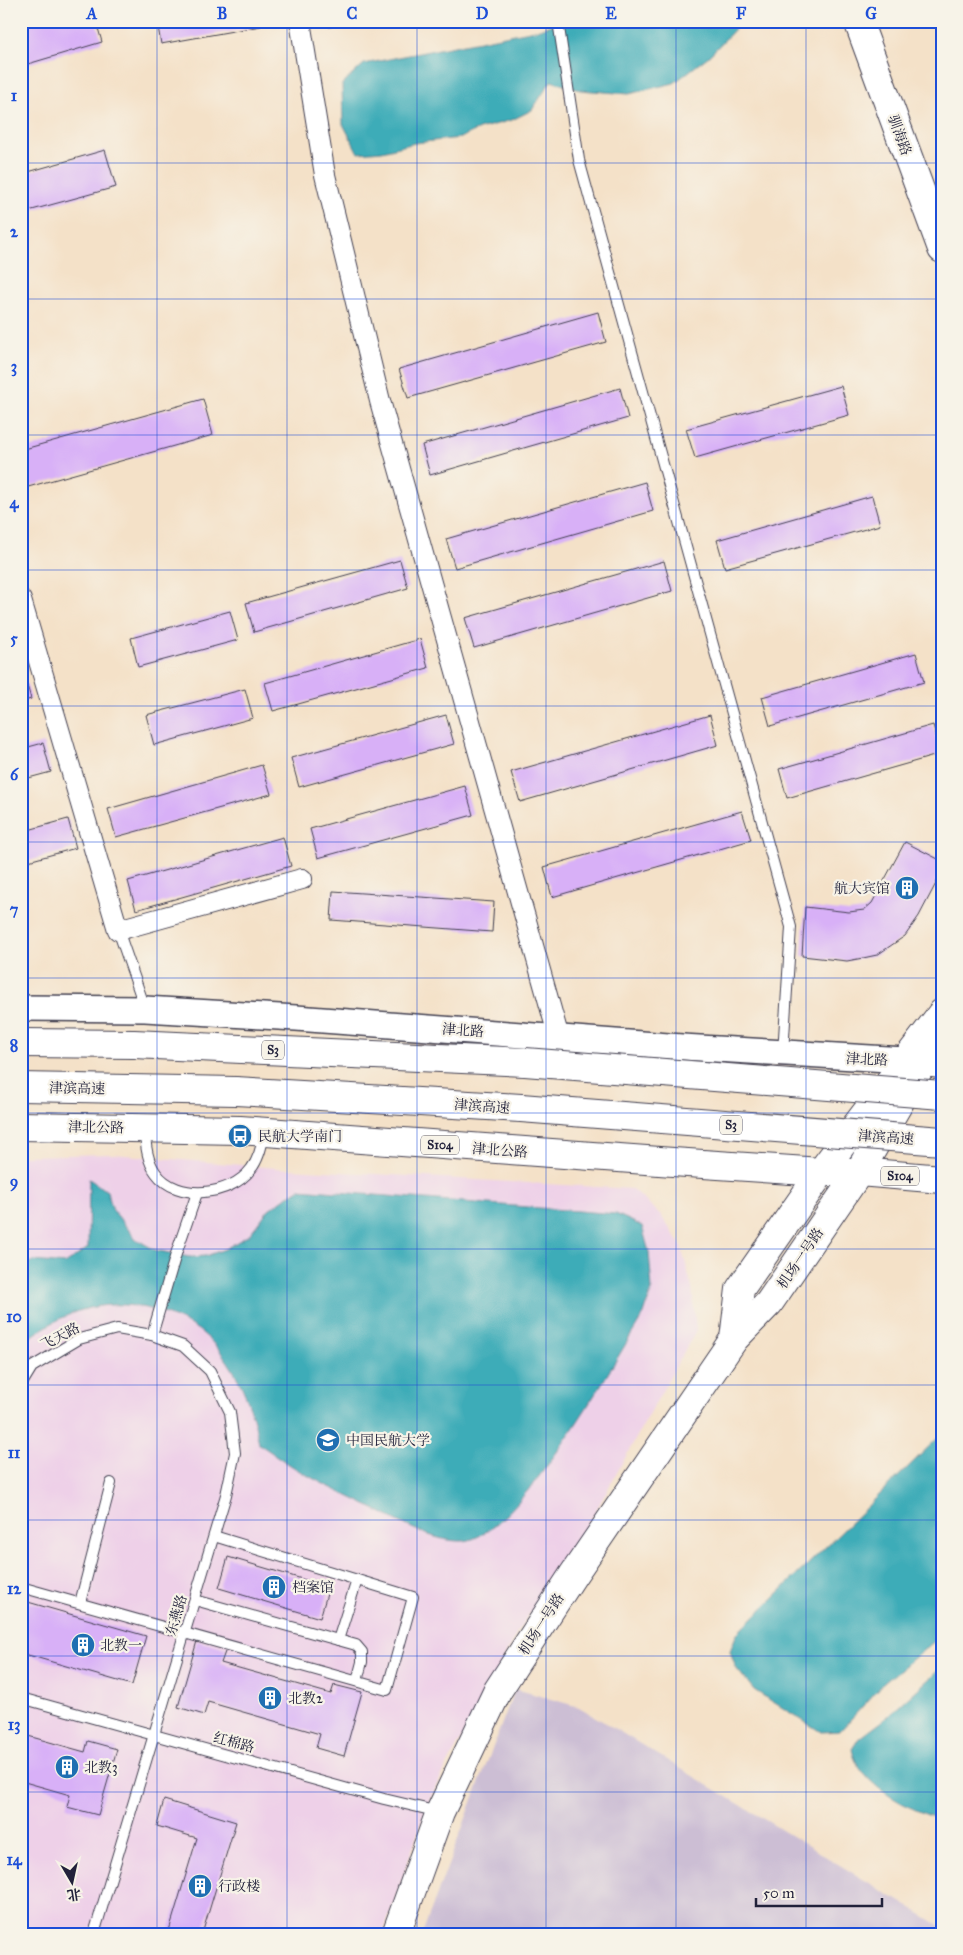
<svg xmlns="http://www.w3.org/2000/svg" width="963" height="1955" font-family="'IM FELL Great Primer','Noto Serif SC',serif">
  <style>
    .built { fill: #eed0e8 }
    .industrial { fill: #ccbed4 }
    .water { fill: #3cacb8; stroke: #2f677a }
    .building { fill: #d8b0f7 }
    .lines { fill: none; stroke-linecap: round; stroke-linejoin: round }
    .service-casing { stroke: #423f50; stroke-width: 12 }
    .minor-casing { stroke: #423f50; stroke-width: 22 }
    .tertiary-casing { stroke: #423f50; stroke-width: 28 }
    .secondary-casing { stroke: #423f50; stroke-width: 30 }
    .primary-casing { stroke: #423f50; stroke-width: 30 }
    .motorway-casing { stroke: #423f50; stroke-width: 30 }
    .service { stroke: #fff; stroke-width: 10 }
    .minor { stroke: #fff; stroke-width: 20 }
    .tertiary { stroke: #fff; stroke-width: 25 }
    .secondary { stroke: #fff; stroke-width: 28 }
    .primary { stroke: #fff; stroke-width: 28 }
    .motorway { stroke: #fff; stroke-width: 28 }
    .motorway-bridge-casing { stroke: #423f50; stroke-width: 30; stroke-linecap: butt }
    .motorway-bridge { stroke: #fff; stroke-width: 28 }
    .grid { fill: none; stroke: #1d4ed8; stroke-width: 1; stroke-opacity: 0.55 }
    .labels { text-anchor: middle; stroke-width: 4.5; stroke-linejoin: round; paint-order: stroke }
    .shield { fill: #f7f3e8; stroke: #62616f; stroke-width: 1 }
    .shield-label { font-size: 12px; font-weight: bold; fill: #22223b }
    .street-label { font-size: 14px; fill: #22223b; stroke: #f7f3e8 }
    .poi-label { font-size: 14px; fill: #22223b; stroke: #f7f3e8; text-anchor: start }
    .neatline { fill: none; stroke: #1d4ed8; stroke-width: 2 }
    .grid-label { font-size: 16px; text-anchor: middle; font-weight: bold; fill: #1d4ed8 }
  </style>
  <rect width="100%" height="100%" fill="#f7f3e8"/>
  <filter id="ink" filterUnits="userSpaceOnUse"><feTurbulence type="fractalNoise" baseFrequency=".02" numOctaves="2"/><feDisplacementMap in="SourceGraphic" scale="10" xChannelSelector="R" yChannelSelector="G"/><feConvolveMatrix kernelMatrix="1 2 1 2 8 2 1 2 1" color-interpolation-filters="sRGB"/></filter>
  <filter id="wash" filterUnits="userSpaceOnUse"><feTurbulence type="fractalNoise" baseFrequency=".0096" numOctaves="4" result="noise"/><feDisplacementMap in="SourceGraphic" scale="20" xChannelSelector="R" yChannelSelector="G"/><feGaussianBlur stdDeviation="1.12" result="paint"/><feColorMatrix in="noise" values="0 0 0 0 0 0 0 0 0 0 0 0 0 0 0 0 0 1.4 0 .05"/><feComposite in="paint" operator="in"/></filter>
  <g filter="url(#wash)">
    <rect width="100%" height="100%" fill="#f4e1c8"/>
    <!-- built -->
    <polygon class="built" points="113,1154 288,1169 632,1189 660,1214 681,1245 692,1288 696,1330 574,1550 519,1629 429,1800 383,1934 21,1934 21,1156"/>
    <!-- industrial -->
    <polygon class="industrial" points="515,1689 579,1707 937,1924 942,1928 942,1934 422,1934"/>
    <!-- water -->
    <g class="water">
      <polygon points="560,21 739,21 739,25 709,56 674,83 629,94 580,90 551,81 532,110 512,120 479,129 460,138 415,143 382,151 358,153 343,124 342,84 364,64 540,29"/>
      <path d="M89,1179L107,1191L113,1210L136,1239L155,1250L189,1257L206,1256L225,1249L249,1235L269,1209L299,1189L616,1214L642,1226L649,1252L652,1289L644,1314C615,1360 516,1539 463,1541C432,1542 401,1522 374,1509C351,1497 326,1486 303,1473C288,1464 274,1454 259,1444C252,1405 238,1368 209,1339C196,1326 180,1319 163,1313C109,1294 64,1309 21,1345V1265L34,1261L65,1264L88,1248Z"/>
      <polygon points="942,1434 942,1635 885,1682 840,1731 821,1732 754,1690 736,1668 730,1651 737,1633"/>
      <path d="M942,1667V1820C910,1810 858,1785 852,1749L859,1738L887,1717Z"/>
    </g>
    <g id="blocks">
      <!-- building -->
      <g class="building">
        <polygon points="25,21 96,21 102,42 21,66 21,22"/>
        <polygon points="157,21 260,21 261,26 161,44"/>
        <polygon points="328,21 360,21 360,22 329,27"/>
        <polygon points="105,150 116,187 21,213 21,174"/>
        <polygon points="598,312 606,342 408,398 399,369"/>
        <polygon points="841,386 849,415 695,458 686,429"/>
        <polygon points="620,388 628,418 430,475 422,445"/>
        <polygon points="203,399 213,435 21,489 21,450"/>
        <polygon points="645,482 653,511 455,568 446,539"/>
        <polygon points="872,496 880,525 725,568 717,540"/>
        <polygon points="400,560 408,588 254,632 246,603"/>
        <polygon points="664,561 672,591 474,648 465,618"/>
        <polygon points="230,611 238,640 138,667 131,638"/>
        <polygon points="420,639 428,668 273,711 265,683"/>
        <polygon points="916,653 924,682 770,726 762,697"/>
        <polygon points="21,671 23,671 31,699 21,702"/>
        <polygon points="245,689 253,718 154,745 146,715"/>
        <polygon points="446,715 454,744 299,787 291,758"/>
        <polygon points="710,715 718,745 520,802 511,772"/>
        <polygon points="933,725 941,754 787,798 779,769"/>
        <polygon points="43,743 51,772 21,780 21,749"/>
        <polygon points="262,765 271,794 116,837 108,809"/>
        <polygon points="465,786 473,815 318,858 310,829"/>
        <polygon points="742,811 751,840 552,897 544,867"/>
        <polygon points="68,819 76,848 21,863 21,832"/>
        <polygon points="283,837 291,866 136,910 128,881"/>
        <polygon points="905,842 942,861 942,872 919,916 905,936 877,955 863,958 847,961 802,956 805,907 849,912 864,910 872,903"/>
        <polygon points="333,891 494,902 492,932 331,920"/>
        <polygon points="228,1557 329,1587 320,1618 219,1588"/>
        <polygon points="21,1600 146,1636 132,1685 21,1653"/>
        <polygon points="197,1641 226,1649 221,1663 331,1694 334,1685 362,1692 344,1756 316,1748 320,1734 208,1702 204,1715 178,1707"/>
        <polygon points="21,1734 85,1752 88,1741 117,1749 98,1815 67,1807 70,1795 21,1781"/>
        <polygon points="164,1800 236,1822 202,1934 168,1934 197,1838 157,1826"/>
      </g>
    </g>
  </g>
  <g filter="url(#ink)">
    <use href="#blocks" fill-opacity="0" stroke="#423f50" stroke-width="1"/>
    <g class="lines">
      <!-- service casing -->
      <g class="service-casing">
        <g id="service">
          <polyline points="558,21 579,160 791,927 783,1053"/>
          <polyline points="118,930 145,1008"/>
          <path d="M145,1128C145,1143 147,1161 156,1173C177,1202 231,1196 251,1169C259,1159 262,1146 264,1133"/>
          <polyline points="152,1335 176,1254 197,1193"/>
          <polyline points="21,1385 32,1367 79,1339 117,1329 152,1335 183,1346 210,1371 230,1412 235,1453 226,1495 94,1934"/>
          <polyline points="21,1587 387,1690 413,1597 214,1536"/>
          <polyline points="195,1600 356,1645 362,1652 362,1662 357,1681"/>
          <polyline points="80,1603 111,1483"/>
          <polyline points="338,1640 357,1580"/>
          <polyline points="21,1698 384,1799 439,1812"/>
        </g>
      </g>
      <!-- minor casing -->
      <g class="minor-casing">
        <g id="minor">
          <polyline points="300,21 325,175 380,401 559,1038"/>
          <polyline points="21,600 118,930 302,879"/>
        </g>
      </g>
      <!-- tertiary casing -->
      <g class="tertiary-casing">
        <polyline id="tertiary" points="21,1008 145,1009 296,1018 682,1047 905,1060"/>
      </g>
      <!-- secondary casing -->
      <g class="secondary-casing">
        <g id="secondary">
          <polyline points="858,21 942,249"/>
          <polyline points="734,1339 740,1289 827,1164 942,1013"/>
          <polyline points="396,1934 440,1812 498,1690 573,1575 734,1339 769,1303 859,1172 923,1062 942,1035"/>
        </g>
      </g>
      <!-- primary casing -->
      <g class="primary-casing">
        <g id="primary">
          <polyline points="905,1060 942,1064"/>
          <polyline points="21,1126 240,1130 673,1162 821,1172 859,1172 942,1179"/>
        </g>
      </g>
      <!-- motorway casing -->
      <g class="motorway-casing">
        <g id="motorway">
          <polyline points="21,1043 134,1044 525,1062"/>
          <polyline points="21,1087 236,1091 521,1108"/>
        </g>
      </g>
      <!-- service -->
      <use href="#service" class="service"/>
      <!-- minor -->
      <use href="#minor" class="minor"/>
      <!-- tertiary -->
      <use href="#tertiary" class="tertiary"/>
      <!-- secondary -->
      <use href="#secondary" class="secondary"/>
      <!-- primary -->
      <use href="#primary" class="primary"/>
      <!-- motorway -->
      <use href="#motorway" class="motorway"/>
      <!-- motorway-bridge casing -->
      <g class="motorway-bridge-casing">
        <g id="motorway-bridge">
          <polyline points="525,1062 942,1095"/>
          <polyline points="521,1108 942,1141"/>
        </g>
      </g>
      <!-- motorway-bridge -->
      <use href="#motorway-bridge" class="motorway-bridge"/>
    </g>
  </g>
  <!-- grid -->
  <path class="grid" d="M157,21V1934M287,21V1934M417,21V1934M546,21V1934M676,21V1934M806,21V1934M21,163H942M21,299H942M21,435H942M21,570H942M21,706H942M21,842H942M21,978H942M21,1113H942M21,1249H942M21,1385H942M21,1520H942M21,1656H942M21,1792H942"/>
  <!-- icons -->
  <defs>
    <g id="building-disc" transform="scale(1.25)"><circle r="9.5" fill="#1f6fb2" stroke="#f7f3e8"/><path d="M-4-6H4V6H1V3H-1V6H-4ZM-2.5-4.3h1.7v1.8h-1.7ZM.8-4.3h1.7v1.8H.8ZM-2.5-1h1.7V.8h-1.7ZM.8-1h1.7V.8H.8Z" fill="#fff"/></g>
    <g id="bus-disc" transform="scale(1.25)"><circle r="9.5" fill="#1f6fb2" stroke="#f7f3e8"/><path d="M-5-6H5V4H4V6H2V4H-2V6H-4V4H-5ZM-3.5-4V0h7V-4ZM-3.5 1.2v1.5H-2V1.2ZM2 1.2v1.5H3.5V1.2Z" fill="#fff"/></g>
    <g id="university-disc" transform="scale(1.25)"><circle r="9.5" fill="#1f6fb2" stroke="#f7f3e8"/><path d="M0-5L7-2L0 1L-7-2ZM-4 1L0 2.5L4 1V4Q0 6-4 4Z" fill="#fff"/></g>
  </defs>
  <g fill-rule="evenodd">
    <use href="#building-disc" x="907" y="888"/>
    <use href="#bus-disc" x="240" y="1136"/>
    <use href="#university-disc" x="328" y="1440"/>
    <use href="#building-disc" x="274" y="1587"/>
    <use href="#building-disc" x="83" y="1645"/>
    <use href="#building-disc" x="270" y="1698"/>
    <use href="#building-disc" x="67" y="1767"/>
    <use href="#building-disc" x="200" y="1886"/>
  </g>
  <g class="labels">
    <!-- shield labels -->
    <g class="shield">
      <rect x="262" y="1040.5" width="22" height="19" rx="4"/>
      <rect x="720" y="1115.5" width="22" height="19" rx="4"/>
      <rect x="421" y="1135.5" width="38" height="19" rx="4"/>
      <rect x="881" y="1166.5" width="38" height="19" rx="4"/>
    </g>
    <g class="shield-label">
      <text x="273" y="1054">S3</text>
      <text x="731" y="1129">S3</text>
      <text x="440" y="1149">S104</text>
      <text x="900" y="1180">S104</text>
    </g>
    <!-- street labels -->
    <g class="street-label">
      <text transform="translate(900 135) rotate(70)" y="5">驯海路</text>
      <text transform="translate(463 1030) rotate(4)" y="5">津北路</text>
      <text transform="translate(867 1059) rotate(3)" y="5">津北路</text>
      <text transform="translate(77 1088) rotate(1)" y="5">津滨高速</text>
      <text transform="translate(482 1106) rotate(4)" y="5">津滨高速</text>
      <text transform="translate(96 1127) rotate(1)" y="5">津北公路</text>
      <text transform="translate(886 1137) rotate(4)" y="5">津滨高速</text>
      <text transform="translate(500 1150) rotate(4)" y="5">津北公路</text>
      <text transform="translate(800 1258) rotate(-56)" y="5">机场一号路</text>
      <text transform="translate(60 1336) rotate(-28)" y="5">飞天路</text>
      <text transform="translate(176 1615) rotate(-73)" y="5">东燕路</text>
      <text transform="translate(541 1624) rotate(-57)" y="5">机场一号路</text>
      <text transform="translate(234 1742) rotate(15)" y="5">红棉路</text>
    </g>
    <!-- poi labels -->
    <g class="poi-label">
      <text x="890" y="893" text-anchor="end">航大宾馆</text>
      <text x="258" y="1141">民航大学南门</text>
      <text x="346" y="1445">中国民航大学</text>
      <text x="292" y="1592">档案馆</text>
      <text x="100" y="1650">北教一</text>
      <text x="288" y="1703">北教2</text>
      <text x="84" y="1772">北教3</text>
      <text x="218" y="1891">行政楼</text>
    </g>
  </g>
  <!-- margin -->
  <rect width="963" height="1955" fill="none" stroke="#f7f3e8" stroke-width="55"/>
  <!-- north arrow -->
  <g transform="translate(72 1882) rotate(171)" stroke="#f7f3e8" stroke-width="4" paint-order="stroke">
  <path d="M0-4L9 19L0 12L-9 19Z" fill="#22223b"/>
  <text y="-8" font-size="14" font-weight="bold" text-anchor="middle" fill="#22223b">北</text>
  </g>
  <!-- scale -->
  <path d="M756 1898v8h126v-8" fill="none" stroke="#22223b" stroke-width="2.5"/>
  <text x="763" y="1898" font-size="15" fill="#22223b" stroke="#f7f3e8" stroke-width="4" paint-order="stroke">50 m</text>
  <rect x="28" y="28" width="908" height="1900" class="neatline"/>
  <g class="grid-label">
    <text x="92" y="19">A</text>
    <text x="222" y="19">B</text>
    <text x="352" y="19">C</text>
    <text x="482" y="19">D</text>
    <text x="611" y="19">E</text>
    <text x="741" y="19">F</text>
    <text x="871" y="19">G</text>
    <text x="14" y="101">1</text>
    <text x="14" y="237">2</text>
    <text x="14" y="372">3</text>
    <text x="14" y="508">4</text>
    <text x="14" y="644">5</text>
    <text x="14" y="780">6</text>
    <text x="14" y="915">7</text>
    <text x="14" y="1051">8</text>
    <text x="14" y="1187">9</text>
    <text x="14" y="1322">10</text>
    <text x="14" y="1458">11</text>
    <text x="14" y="1594">12</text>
    <text x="14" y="1730">13</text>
    <text x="14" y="1865">14</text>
  </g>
</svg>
